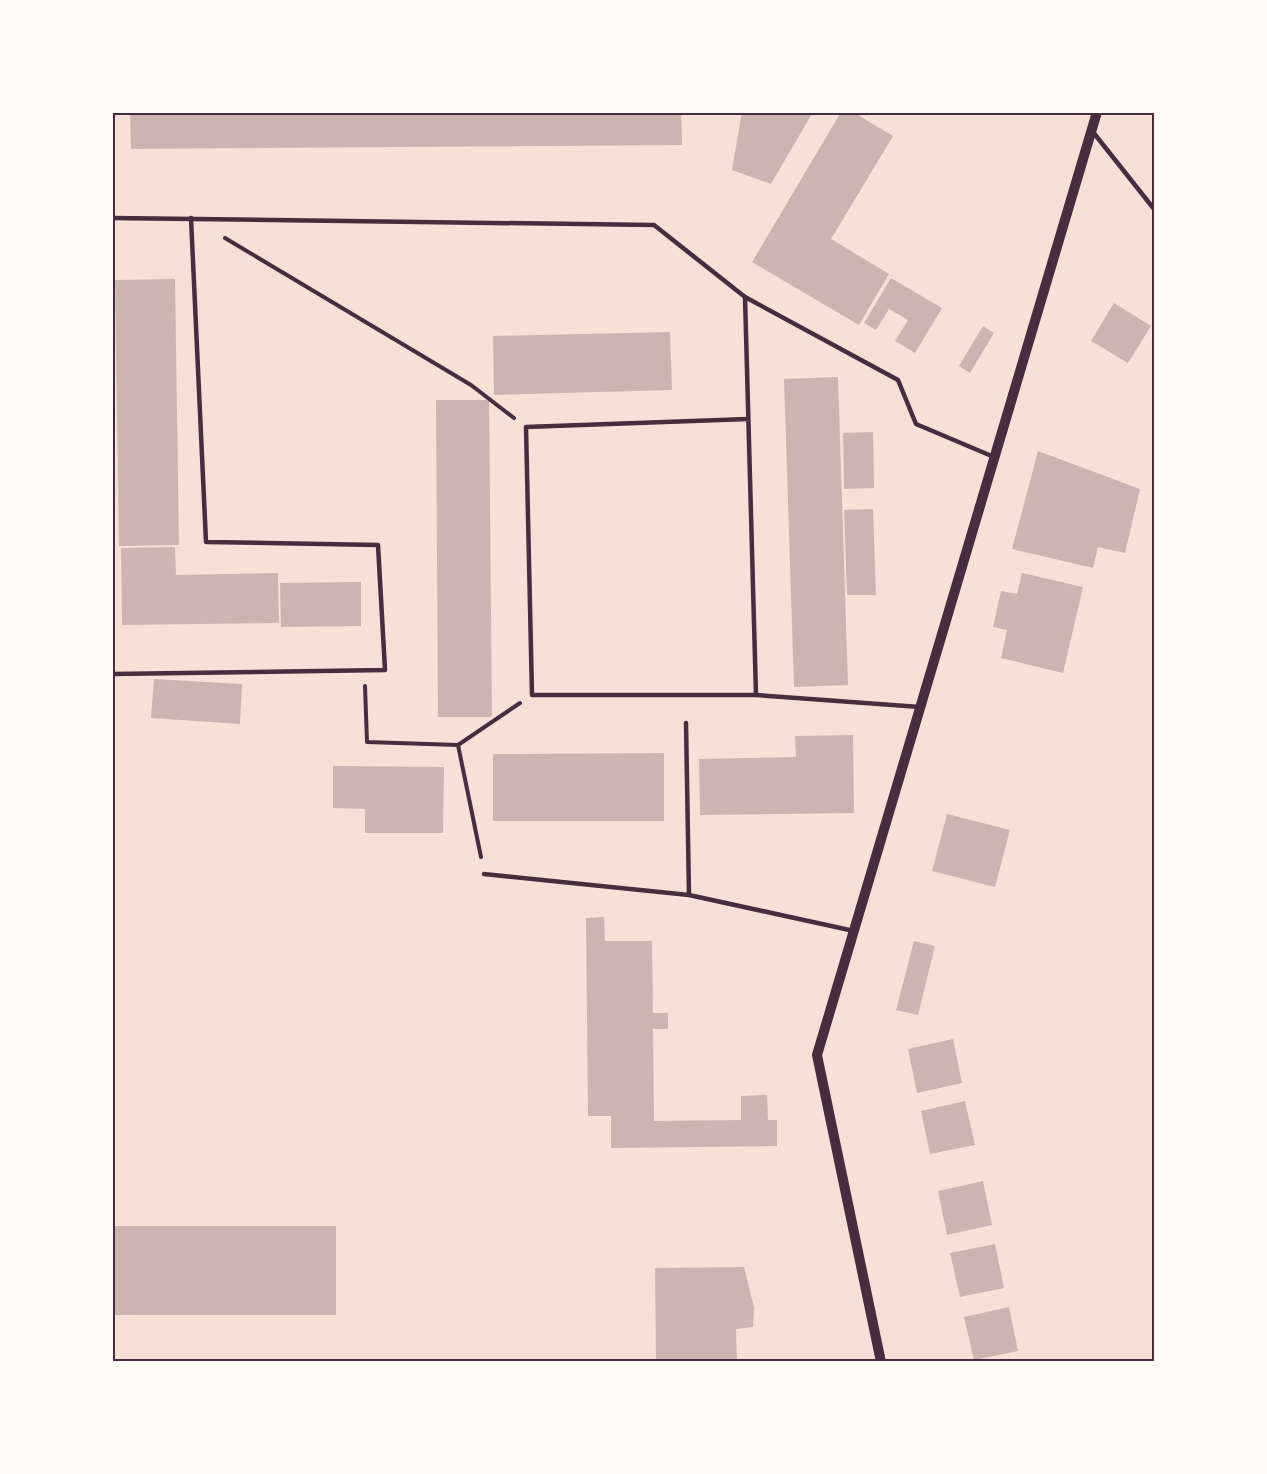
<svg xmlns="http://www.w3.org/2000/svg" width="1267" height="1474" font-family="Barlow,sans-serif">
  <style>
    .building { fill: #ccb4b1 }
    .lines { fill: none; stroke-linecap: round; stroke-linejoin: round }
    .path { stroke: #4a2c40; stroke-width: 4 }
    .service { stroke: #4a2c40; stroke-width: 4.5 }
    .tertiary { stroke: #4a2c40; stroke-width: 10 }
    .neatline { fill: none; stroke: #4a2c40; stroke-width: 2 }
  </style>
  <rect width="100%" height="100%" fill="#f7e1d7"/>
  <!-- building -->
  <g class="building">
    <polygon points="130,112 681,112 682,145 131,149"/>
    <polygon points="742,112 813,112 771,184 732,170"/>
    <polygon points="841,112 853,112 893,136 831,239 889,274 859,325 752,262"/>
    <polygon points="891,278 942,308 915,353 895,341 908,320 889,309 876,330 864,323"/>
    <polygon points="175,279 179,545 119,546 115,280"/>
    <polygon points="1114,303 1151,326 1128,363 1091,341"/>
    <polygon points="983,326 994,333 970,373 959,366"/>
    <polygon points="670,332 672,390 494,395 493,336"/>
    <polygon points="838,377 848,685 794,687 784,379"/>
    <polygon points="436,400 489,400 492,717 438,717"/>
    <polygon points="873,432 874,488 844,489 843,433"/>
    <polygon points="1038,451 1140,489 1125,553 1098,547 1093,568 1012,549"/>
    <polygon points="873,509 876,595 847,595 844,510"/>
    <polygon points="175,547 176,575 278,573 279,623 122,625 121,548"/>
    <polygon points="1022,573 1083,587 1063,673 1001,658 1007,630 993,627 1001,591 1017,594"/>
    <polygon points="361,582 361,626 281,627 280,583"/>
    <polygon points="154,679 242,684 240,724 151,718"/>
    <polygon points="853,735 854,813 700,815 699,759 796,757 795,736"/>
    <polygon points="664,753 664,821 493,821 493,754"/>
    <polygon points="333,766 444,767 443,833 365,833 365,809 333,808"/>
    <polygon points="947,814 1010,830 995,887 932,871"/>
    <polygon points="604,917 605,941 652,941 653,1013 668,1013 668,1029 653,1029 654,1121 741,1120 741,1096 767,1095 768,1120 777,1120 777,1146 611,1148 611,1116 588,1116 586,918"/>
    <polygon points="914,941 935,946 918,1015 896,1010"/>
    <polygon points="953,1039 962,1083 917,1093 908,1049"/>
    <polygon points="965,1101 975,1145 930,1154 921,1111"/>
    <polygon points="983,1181 992,1225 947,1235 938,1191"/>
    <rect x="112" y="1226" width="224" height="89"/>
    <polygon points="995,1244 1004,1288 960,1297 950,1253"/>
    <polygon points="744,1267 754,1307 753,1327 736,1329 737,1362 656,1362 655,1268"/>
    <polygon points="1009,1307 1018,1351 974,1360 964,1317"/>
  </g>
  <g class="lines">
    <!-- path -->
    <g class="path">
      <polyline points="225,238 471,385 514,418"/>
      <polyline points="365,686 367,742 458,745 481,857"/>
      <polyline points="458,745 520,703"/>
    </g>
    <!-- service -->
    <g class="service">
      <polyline points="1093,132 1154,209"/>
      <polyline points="112,218 654,225 745,297 898,380 916,424 994,457"/>
      <polyline points="745,297 756,695"/>
      <polyline points="748,419 526,427 532,695 756,695 920,707"/>
      <polyline points="112,674 385,670 378,545 206,542 191,218"/>
      <polyline points="686,723 689,895 854,931"/>
      <polyline points="484,874 689,895"/>
    </g>
    <!-- tertiary -->
    <polyline class="tertiary" points="881,1362 817,1055 1097,112"/>
  </g>
  <!-- border -->
  <rect width="1267" height="1474" fill="none" stroke="#fffaf5" stroke-width="228"/>
  <rect x="114" y="114" width="1039" height="1246" class="neatline"/>
</svg>
